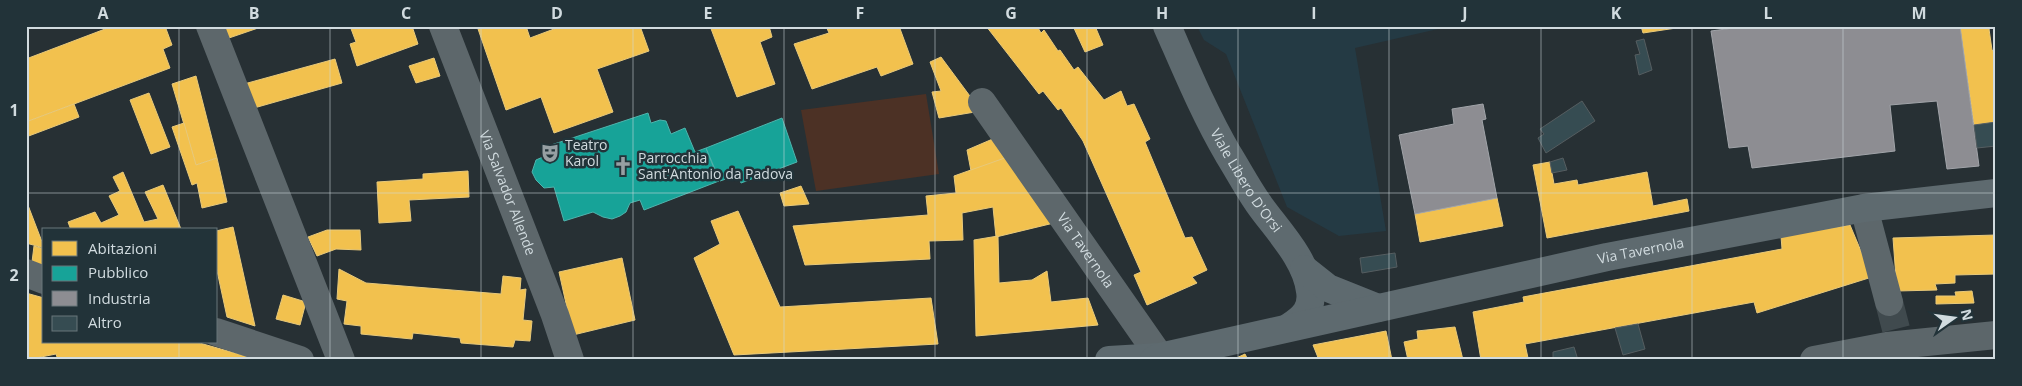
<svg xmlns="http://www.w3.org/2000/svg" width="2022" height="386" font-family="'Open Sans',sans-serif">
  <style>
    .built { fill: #243a44 }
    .pitch { fill: #4c3125 }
    .homes { fill: #f2c14e; stroke: #e8c97a }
    .public { fill: #17a398; stroke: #4fb4ad }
    .industry { fill: #8d8d92; stroke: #a1a4a9 }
    .building { fill: #364c52; stroke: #555d60 }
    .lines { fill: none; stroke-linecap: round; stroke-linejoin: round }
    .street-tunnel { stroke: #404a4e; stroke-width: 28; stroke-dasharray: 28 14; stroke-linecap: butt }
    .street { stroke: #5d676b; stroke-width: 28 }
    .secondary { stroke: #5e6a6f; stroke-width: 28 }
    .highway { stroke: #5c666a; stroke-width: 28 }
    .grid { fill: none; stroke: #d1dbdf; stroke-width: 1; stroke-opacity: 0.55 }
    .labels { text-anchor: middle; stroke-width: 5; stroke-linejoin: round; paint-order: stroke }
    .poi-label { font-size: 14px; fill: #d1dbdf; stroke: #223339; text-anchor: start }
    .street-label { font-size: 14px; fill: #d1dbdf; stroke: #223339 }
    .neatline { fill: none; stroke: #d1dbdf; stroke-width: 2 }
    .grid-label { font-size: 16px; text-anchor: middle; font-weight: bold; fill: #d1dbdf }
  </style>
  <rect width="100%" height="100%" fill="#273034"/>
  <!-- built -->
  <polygon class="built" points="1197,26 1451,26 1355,48 1386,231 1339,236 1287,207 1226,54 1204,40"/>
  <!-- pitch -->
  <polygon class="pitch" points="926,94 939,174 816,191 801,110"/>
  <!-- homes -->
  <g class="homes">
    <polygon points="113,26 165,26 172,45 163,49 170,68 26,122 26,59"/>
    <polygon points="220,26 264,26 226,39"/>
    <polygon points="350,26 412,26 418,44 357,66 350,44 356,42"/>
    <polygon points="477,26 526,26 530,38 562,26 640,26 649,51 597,69 613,112 554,133 541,97 506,110"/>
    <polygon points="710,26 769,26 772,37 760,42 775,84 737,97"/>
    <polygon points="826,26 899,26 913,64 881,76 877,67 812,89 794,44 829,33"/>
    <polygon points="986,26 1037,26 1041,33 1044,30 1058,51 1060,50 1074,70 1078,67 1104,100 1121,91 1127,106 1134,104 1150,139 1145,142 1185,238 1192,237 1207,270 1192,277 1197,283 1147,305 1134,275 1141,272 1083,141 1061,108 1058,110 1043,91 1039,94"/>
    <polygon points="1073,26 1095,26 1103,45 1085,52"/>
    <polygon points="1641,26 1683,26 1683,27 1643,33"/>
    <polygon points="1960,26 1996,26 1989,29 1992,50 1996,53 1996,122 1974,125"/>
    <polygon points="941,57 981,111 939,118 932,92 941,91 930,62"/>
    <polygon points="434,58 440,76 416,83 409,66"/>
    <polygon points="335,59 342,83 254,108 244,84"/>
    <polygon points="196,76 217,158 196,165 172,84"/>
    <polygon points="149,93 170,147 151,154 130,100"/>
    <polygon points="74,104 79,117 26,137 26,122"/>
    <polygon points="184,123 196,165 217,158 227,202 202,208 197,183 192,185 172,127"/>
    <polygon points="1002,135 1016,154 971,171 967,150"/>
    <polygon points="1016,154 1058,222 996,237 993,207 962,213 963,240 929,241 930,259 805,265 793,226 928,215 926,196 956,193 954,176"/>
    <polygon points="1550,162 1554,184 1577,180 1578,185 1647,172 1653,206 1687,199 1689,211 1547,238 1533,165"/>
    <polygon points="468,171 469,197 409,200 411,221 379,223 377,182 423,179 423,174"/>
    <polygon points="123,172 144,222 158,219 145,192 163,185 181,229 71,230 68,222 95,212 101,223 119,215 109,196 120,191 113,177"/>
    <polygon points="801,186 809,204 784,206 780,193"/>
    <polygon points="1497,198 1503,226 1420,242 1415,214"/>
    <polygon points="26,200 44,247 44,248 26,243"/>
    <polygon points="738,211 780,307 931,298 938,344 734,355 694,258 720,244 711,221"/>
    <polygon points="1850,225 1872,277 1757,313 1754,302 1525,344 1528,358 1481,360 1473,312 1524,302 1523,297 1782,249 1781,236"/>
    <polygon points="233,227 255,326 227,317 216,266 216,231"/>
    <polygon points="327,230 360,230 361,250 336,249 317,256 308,237"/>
    <polygon points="1996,235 1996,274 1955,275 1955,283 1935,284 1937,290 1897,291 1893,238"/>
    <polygon points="998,236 999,283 1032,280 1047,271 1051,302 1088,298 1098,325 976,336 974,240"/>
    <polygon points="34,246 44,249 44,267 32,262"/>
    <polygon points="622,258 635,320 573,335 559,272"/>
    <polygon points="339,269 366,283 501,294 503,276 521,278 520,290 526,289 523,320 532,321 530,341 515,340 513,347 461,343 460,338 413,333 412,339 361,334 361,326 344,324 347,301 337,299"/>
    <polygon points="1972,291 1974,303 1936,304 1936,296 1956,296 1955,292"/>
    <polygon points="26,293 44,298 44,342 196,342 260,360 58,360 56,354 26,360"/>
    <polygon points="283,295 306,302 300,325 276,319"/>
    <polygon points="1455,327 1463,360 1408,360 1404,342 1418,339 1417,331"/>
    <polygon points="1386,331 1392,360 1319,360 1313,345"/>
    <polygon points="1245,354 1248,360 1232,360"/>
  </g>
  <!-- public -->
  <g class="public">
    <polygon points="648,113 651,123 660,120 666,121 671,134 685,128 695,152 706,148 719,181 644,210 640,200 630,203 626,212 620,216 612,219 603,217 593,212 564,221 554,187 544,188 536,180 532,172 536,160 545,156 542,148"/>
    <polygon points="782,118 797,162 741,183 738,175 720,181 706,148"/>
  </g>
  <!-- industry -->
  <g class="industry">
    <polygon points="1748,26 1960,26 1979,166 1947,169 1937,101 1890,105 1895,151 1752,168 1748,146 1729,148 1711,31"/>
    <polygon points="1483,104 1486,119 1482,120 1497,198 1415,214 1399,135 1454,124 1452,109"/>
  </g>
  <!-- building -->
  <g class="building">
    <polygon points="1644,39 1652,70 1639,75 1635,55 1640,54 1636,41"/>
    <polygon points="1582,101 1595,121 1546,153 1538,138 1544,134 1540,129"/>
    <polygon points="1996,122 1996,146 1977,148 1974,125"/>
    <polygon points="1563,158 1567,170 1552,173 1550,162"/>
    <polygon points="1395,253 1397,267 1362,273 1360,258"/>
    <polygon points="1638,324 1645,349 1623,355 1615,328"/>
    <polygon points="1574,347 1578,360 1553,360 1553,352"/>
  </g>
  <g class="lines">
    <!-- street-tunnel -->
    <polyline class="street-tunnel" points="1889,302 1904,360"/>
    <!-- street -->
    <g class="street">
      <polyline points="210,26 341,360"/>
      <path id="s1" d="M443,26L555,315L570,360"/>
      <path id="s2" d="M982,102L1160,357"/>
      <polyline points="1864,208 1889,302"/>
      <polyline points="26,273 44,280"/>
      <polyline points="216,332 300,360"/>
    </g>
    <!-- secondary -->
    <g class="secondary">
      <path id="s3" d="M1167,26C1186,69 1204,113 1228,154C1238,170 1247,187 1258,203C1276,229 1306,258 1310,291C1313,309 1303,318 1289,327"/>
      <polyline points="1304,269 1328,288 1378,308"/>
      <polyline points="1109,360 1160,357"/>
      <path id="s4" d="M1154,360L1160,357L1607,257L1864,208L1996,193"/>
    </g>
    <!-- highway -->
    <polyline class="highway" points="1814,360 1887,346 1996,335"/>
  </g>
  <!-- grid -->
  <path class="grid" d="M179,26V230M330,26V360M481,26V360M633,26V360M784,26V360M935,26V360M1087,26V360M1238,26V360M1389,26V360M1541,26V360M1692,26V360M1843,26V360M26,193H1996M179,342V360"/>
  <!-- icons -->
  <defs>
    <g id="theatre-bare" transform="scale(1.5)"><path d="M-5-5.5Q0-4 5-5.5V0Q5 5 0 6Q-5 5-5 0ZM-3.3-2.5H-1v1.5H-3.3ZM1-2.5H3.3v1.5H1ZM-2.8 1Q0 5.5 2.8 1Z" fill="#969fa3" stroke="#223339" stroke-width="2.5" paint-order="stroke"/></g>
    <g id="church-bare" transform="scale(1.5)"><path d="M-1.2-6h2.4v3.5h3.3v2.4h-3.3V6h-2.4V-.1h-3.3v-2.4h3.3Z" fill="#969fa3" stroke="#223339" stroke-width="2.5" paint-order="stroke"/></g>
  </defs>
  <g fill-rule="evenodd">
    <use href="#theatre-bare" x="550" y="153"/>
    <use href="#church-bare" x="623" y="166"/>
  </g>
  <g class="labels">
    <!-- poi labels -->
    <g class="poi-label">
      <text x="565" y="150">Teatro<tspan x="565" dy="16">Karol</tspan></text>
      <text x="638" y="163">Parrocchia<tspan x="638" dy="16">Sant'Antonio da Padova</tspan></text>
    </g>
    <!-- street labels -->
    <g class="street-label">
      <text dy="5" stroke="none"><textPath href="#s3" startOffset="174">Viale Libero D'Orsi</textPath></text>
      <text dy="5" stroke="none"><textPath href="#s1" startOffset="179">Via Salvador Allende</textPath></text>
      <text dy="5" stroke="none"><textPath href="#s2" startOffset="181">Via Tavernola</textPath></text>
      <text dy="5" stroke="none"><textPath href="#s4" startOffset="499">Via Tavernola</textPath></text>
    </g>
  </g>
  <!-- border -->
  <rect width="2022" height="386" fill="none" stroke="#223339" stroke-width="55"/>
  <!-- legend -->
  <rect x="42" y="228" width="175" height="115" fill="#223339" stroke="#68767b"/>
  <rect x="52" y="241" width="25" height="15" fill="#f2c14e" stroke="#68767b"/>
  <text x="88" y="254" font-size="15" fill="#d1dbdf">Abitazioni</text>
  <rect x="52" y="266" width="25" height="15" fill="#17a398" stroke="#68767b"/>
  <text x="88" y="278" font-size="15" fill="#d1dbdf">Pubblico</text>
  <rect x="52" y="291" width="25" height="15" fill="#8d8d92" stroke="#68767b"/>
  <text x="88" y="304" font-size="15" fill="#d1dbdf">Industria</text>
  <rect x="52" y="316" width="25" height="15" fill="#364c52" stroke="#68767b"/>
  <text x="88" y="328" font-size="15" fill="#d1dbdf">Altro</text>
  <!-- north arrow -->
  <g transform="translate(1954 318) rotate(76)" stroke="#223339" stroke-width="4" paint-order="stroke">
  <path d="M0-4L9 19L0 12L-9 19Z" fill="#d1dbdf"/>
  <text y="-8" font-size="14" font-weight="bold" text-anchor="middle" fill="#d1dbdf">N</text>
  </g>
  <rect x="28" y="28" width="1966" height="330" class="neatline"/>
  <g class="grid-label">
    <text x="103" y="19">A</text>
    <text x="254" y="19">B</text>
    <text x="406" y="19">C</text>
    <text x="557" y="19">D</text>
    <text x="708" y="19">E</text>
    <text x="860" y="19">F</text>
    <text x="1011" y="19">G</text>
    <text x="1162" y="19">H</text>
    <text x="1314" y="19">I</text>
    <text x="1465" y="19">J</text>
    <text x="1616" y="19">K</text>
    <text x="1768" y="19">L</text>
    <text x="1919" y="19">M</text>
    <text x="14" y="116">1</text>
    <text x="14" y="281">2</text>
  </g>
</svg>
